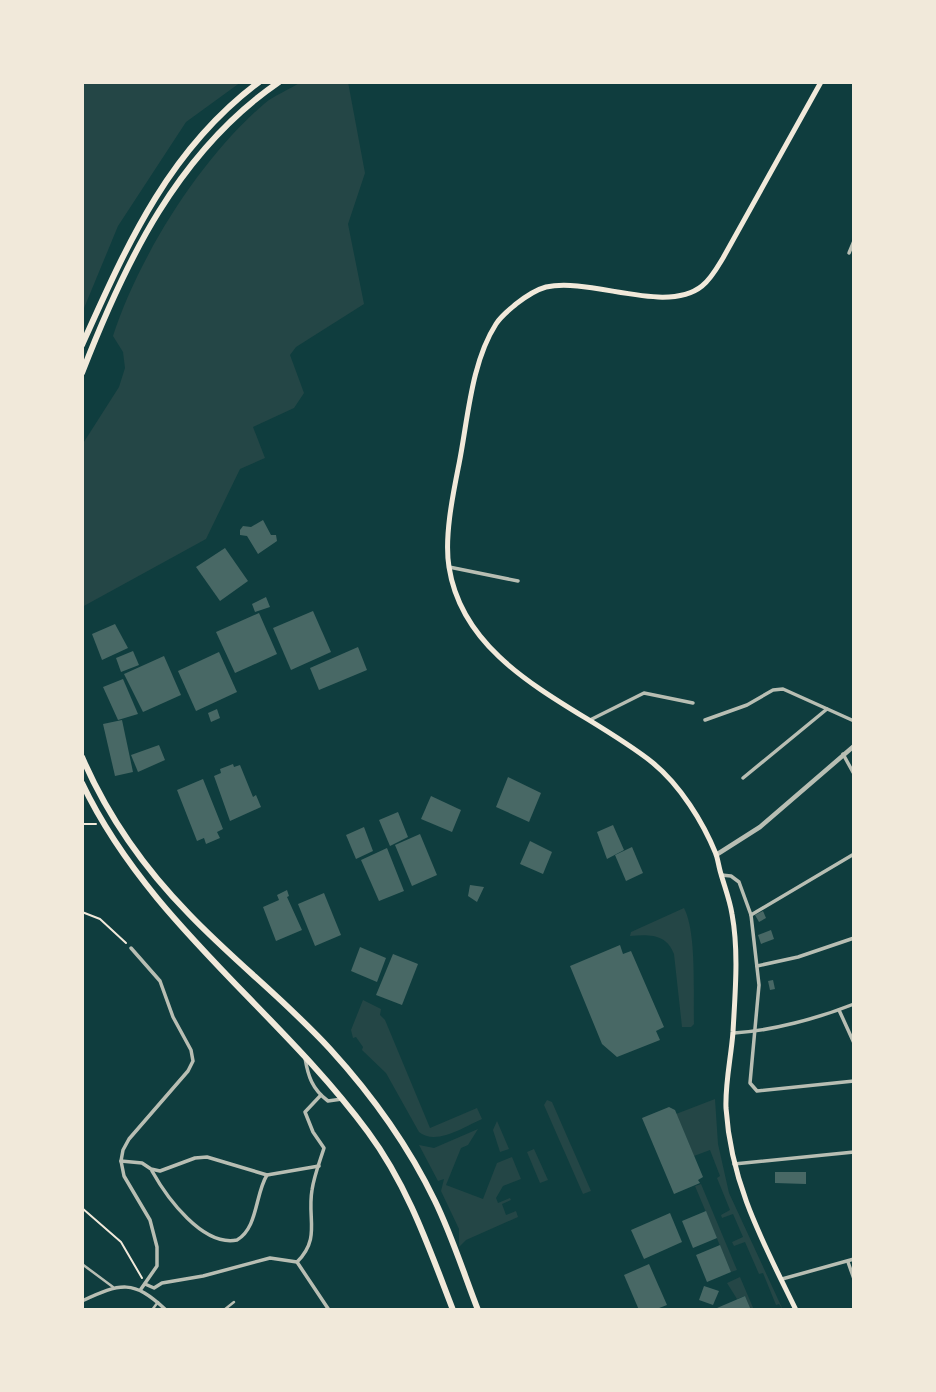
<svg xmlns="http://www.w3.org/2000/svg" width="936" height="1392" font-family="Inter,sans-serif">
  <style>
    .green { fill: #244646 }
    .building { fill: #486865 }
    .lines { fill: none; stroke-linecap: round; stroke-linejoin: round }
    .path { stroke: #f1e9da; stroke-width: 2 }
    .pedestrian { stroke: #b8beb3; stroke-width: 2.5 }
    .minor { stroke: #b8beb3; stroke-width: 3.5 }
    .tertiary { stroke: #b8beb3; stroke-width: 4.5 }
    .secondary { stroke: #f1e9da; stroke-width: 5 }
    .trunk { stroke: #f1e9da; stroke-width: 6 }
  </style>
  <rect width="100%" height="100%" fill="#0f3d3e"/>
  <!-- green -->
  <g class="green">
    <polygon points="82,82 241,82 186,122 118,226 82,313"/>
    <path d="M301,82H348L365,173L348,224L364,304L296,347L290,355L304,393L294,408L253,427L265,458L240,469L206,539L82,607V445L119,387L125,368L123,352L113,336C139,256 200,159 264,104C274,95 289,90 301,82Z"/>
    <path d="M684,908C697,933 693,993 694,1024L691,1027H682L674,954C667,934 649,934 630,936L631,932Z"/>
    <path d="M363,1000L381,1009L380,1015L385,1020L430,1128L477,1108L482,1119C464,1127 436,1146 419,1132L386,1073L362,1050L363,1047L356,1037L353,1038L351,1030Z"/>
    <polygon points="715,1099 718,1144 729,1193 783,1310 779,1304 776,1305 763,1273 759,1274 745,1242 734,1246 732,1242 743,1237 733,1214 722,1218 721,1215 730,1210 717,1178 720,1176 710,1150 694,1156 676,1114"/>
    <polygon points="547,1100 552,1102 591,1191 583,1194 544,1105"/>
    <polygon points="497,1121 509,1149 500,1152 493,1130"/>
    <polygon points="478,1129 468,1145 461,1148 446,1185 483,1199 497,1163 512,1157 521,1179 503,1186 496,1198 498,1203 510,1198 511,1200 502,1204 506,1215 516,1211 518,1217 466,1240 459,1247 459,1229 441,1191 444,1179 438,1181 419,1145 434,1148"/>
    <polygon points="534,1149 548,1180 540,1183 527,1152"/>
    <polygon points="701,1184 737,1270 731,1272 695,1186"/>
    <polygon points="740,1277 754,1310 751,1310 745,1296 737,1299 727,1283"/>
  </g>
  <!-- building -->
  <g class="building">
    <polygon points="263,520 271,535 276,535 277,541 258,554 247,536 240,535 240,530 243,526 251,527"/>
    <polygon points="225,548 248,581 220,601 196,567"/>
    <polygon points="266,597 270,607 255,612 252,604"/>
    <polygon points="313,611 331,652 291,670 273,628"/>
    <polygon points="259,613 277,654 235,673 216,632"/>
    <polygon points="115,624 128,648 102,660 92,634"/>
    <polygon points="358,647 367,670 319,690 310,668"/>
    <polygon points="133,651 139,665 121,672 116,658"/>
    <polygon points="219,652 237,692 196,711 178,671"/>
    <polygon points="164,656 181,695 143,712 124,674"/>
    <polygon points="123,679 138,714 118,720 103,687"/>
    <polygon points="217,709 220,718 211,722 208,713"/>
    <polygon points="122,720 133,772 115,776 103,724"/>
    <polygon points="159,745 165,760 138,772 131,755"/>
    <polygon points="233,764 234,767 240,765 253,797 256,795 261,807 230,821 214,776 221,773 220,769"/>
    <polygon points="508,777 541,793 529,822 496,807"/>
    <polygon points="203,779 223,829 217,832 220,838 206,844 204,838 197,841 177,790"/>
    <polygon points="431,796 461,810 452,832 421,819"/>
    <polygon points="398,812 408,837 390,846 379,820"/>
    <polygon points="613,825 624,850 607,859 597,832"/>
    <polygon points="364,827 373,851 356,859 346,835"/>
    <polygon points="420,834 437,875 412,886 395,845"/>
    <polygon points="530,841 552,852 543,874 520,864"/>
    <polygon points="632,847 643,873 626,881 615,855"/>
    <polygon points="387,848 404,891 379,901 361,860"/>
    <polygon points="470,885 484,887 477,902 468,896"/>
    <polygon points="287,890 289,896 287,897 302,930 276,941 263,907 279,900 277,895"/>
    <polygon points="324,893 341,935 315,946 298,904"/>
    <polygon points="763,911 766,918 759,922 755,915"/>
    <polygon points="771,930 774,939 761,944 758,935"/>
    <polygon points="620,945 623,954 631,951 664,1027 656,1031 660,1040 617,1057 602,1044 570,966"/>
    <polygon points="360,947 386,958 377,982 351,971"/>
    <polygon points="393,954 418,964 402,1005 376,995"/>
    <polygon points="773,980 775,989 770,990 768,981"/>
    <polygon points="669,1107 675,1110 703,1177 698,1180 700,1183 674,1194 642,1118"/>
    <polygon points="775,1172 806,1172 806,1184 775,1183"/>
    <polygon points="706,1211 717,1238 693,1248 682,1221"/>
    <polygon points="670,1213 682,1242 644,1259 631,1230"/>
    <polygon points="720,1245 731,1272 707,1282 696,1255"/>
    <polygon points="649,1264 667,1305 654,1310 639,1310 624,1275"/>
    <polygon points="704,1286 719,1291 713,1305 699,1300"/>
    <polygon points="745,1296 751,1310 718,1310 717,1308"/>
  </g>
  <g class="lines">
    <!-- path -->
    <g class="path">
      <polyline points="82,824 96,824"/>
      <polyline points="82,912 100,919 126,943"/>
      <polyline points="82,1208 121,1242 142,1278"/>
    </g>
    <!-- pedestrian -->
    <g class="pedestrian">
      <polyline points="82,1264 113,1287"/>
      <polyline points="82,1309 83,1310"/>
      <polyline points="152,1310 158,1302"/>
      <polyline points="224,1310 234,1302"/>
    </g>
    <!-- minor -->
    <g class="minor">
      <polyline points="849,253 854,241"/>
      <polyline points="449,567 518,581"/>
      <polyline points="590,720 644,693 693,703"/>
      <polyline points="705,720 747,705 773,690 783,689 854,721"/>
      <polyline points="843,754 854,774"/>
      <polyline points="743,778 827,709"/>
      <polyline points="721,875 731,876 739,882 751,915 759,985 750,1083 757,1091 854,1081"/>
      <polyline points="751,915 854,854"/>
      <polyline points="131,948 160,981 173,1017 191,1050 193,1061 188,1071 129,1139 123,1150 121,1161 124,1176 150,1220 157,1247 157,1266 141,1289"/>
      <polyline points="757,966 798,957 854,938"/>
      <polyline points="839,1010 854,1043"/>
      <path d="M734,1033C771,1031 819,1018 854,1004"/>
      <path d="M305,1058C308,1076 312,1089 328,1101L342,1099"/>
      <polyline points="121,1161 142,1163 151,1169 160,1171 195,1158 207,1157 267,1175 319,1166"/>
      <polyline points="734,1164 854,1152"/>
      <path d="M152,1171C167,1198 203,1247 237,1240C258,1228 255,1194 267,1175"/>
      <path d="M297,1262C321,1238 307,1219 312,1190C314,1176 320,1161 324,1148L313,1132L305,1112L321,1095"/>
      <polyline points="848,1262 854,1279"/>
      <polyline points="782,1279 854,1259"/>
      <polyline points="145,1284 154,1288 162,1283 203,1276 270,1258 297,1262 329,1310"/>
      <path d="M82,1301C121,1283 133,1279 166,1310"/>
    </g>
    <!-- tertiary -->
    <polyline class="tertiary" points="716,855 760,827 854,746"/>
    <!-- secondary -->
    <path class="secondary" d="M796,1310C763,1242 731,1185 726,1108C725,1083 731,1058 733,1032C735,994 739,952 732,914C730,901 725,888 721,874C719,868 718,860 716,854C703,822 680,785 653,763C582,706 465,670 449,567C444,537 453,494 459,464C468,419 471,363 496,324C501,316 509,310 516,304C525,297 535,290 546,287C591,277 666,315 702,286C711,279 717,268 723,258L821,82"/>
    <!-- trunk -->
    <g class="trunk">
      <path d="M82,345C127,245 168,150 259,82"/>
      <path d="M82,373C125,262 178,151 279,82"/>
      <path d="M82,757C107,815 144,868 189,914C234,961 286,1001 330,1049C372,1095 408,1145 435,1201C452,1236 464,1274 478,1310"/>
      <path d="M82,783C148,922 279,1011 368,1132C408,1186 429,1248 453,1310"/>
    </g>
  </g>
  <!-- border -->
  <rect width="936" height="1392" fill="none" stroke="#f1e9da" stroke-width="168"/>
</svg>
